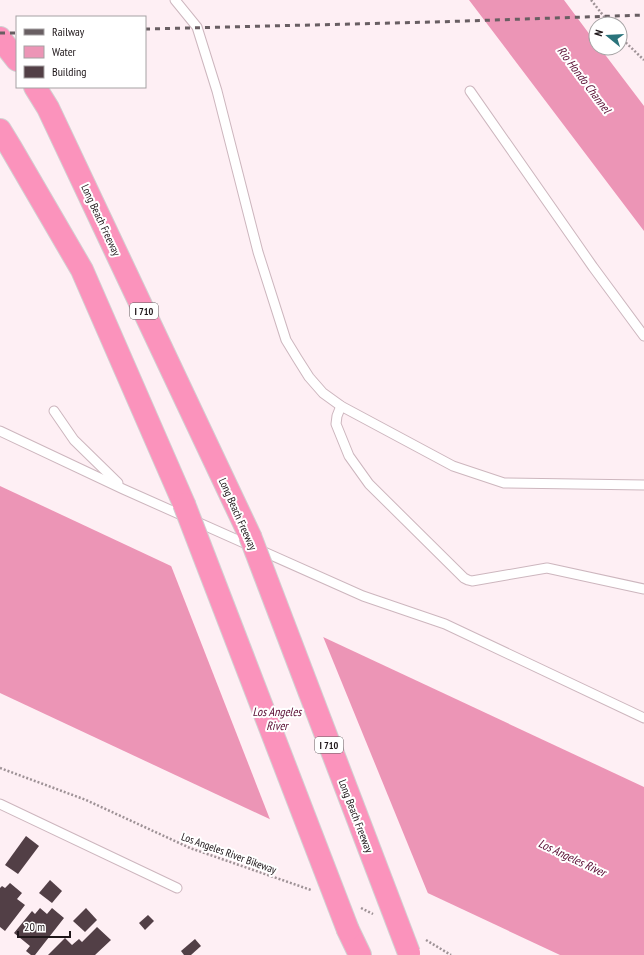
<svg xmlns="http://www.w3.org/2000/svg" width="644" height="955" font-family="'PT Sans Narrow',sans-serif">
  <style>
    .water { fill: #ec95b6 }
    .pier { fill: #feeff4 }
    .building { fill: #523f46 }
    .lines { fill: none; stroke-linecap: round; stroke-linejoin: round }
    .lane-casing { stroke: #cdb6be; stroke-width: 11 }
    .highway-casing { stroke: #d2d0d1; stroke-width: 24 }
    .path { stroke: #9e9296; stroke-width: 2.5; stroke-dasharray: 2 2; stroke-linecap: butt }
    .lane { stroke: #fff; stroke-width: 9 }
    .highway { stroke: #fb93bc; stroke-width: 22 }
    .rail { stroke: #685e62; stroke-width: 3; stroke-dasharray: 5 5; stroke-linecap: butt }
    .highway-bridge-casing { stroke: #d2d0d1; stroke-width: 24; stroke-linecap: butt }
    .highway-bridge { stroke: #fb93bc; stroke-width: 22 }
    .labels { text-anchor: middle; stroke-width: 4; stroke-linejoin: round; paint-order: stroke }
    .shield { fill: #fff; stroke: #625c5e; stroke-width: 1 }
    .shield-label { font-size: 10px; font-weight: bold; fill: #1e1619 }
    .street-label { font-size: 11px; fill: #1e1619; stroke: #fff }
    .water-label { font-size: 12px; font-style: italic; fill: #5a0e34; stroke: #fff }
  </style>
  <rect width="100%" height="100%" fill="#feeff4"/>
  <!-- water -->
  <g class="water">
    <polygon points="469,0 564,0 596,43 596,48 600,48 644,106 644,231"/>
    <polygon points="0,486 644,787 644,955 560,955 0,693"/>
  </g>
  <!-- pier -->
  <polygon class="pier" points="170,563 322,634 429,896 271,822"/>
  <!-- building -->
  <g class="building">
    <polygon points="26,836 39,846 18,874 5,865"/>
    <polygon points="50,880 62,891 52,903 39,893"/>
    <polygon points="10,883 22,893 17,899 25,905 5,931 0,927 0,888 2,886 5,888"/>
    <polygon points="40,908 47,914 52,908 64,918 35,955 31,955 26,951 30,946 14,933 32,911 35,914"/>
    <polygon points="86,908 97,920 85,932 73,921"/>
    <polygon points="148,915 154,921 145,930 139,923"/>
    <polygon points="97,927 111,940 95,955 48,955 65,938 72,945 79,939 82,942"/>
    <polygon points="195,939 201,946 191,955 184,955 181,951"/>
  </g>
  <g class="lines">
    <!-- lane casing -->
    <g class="lane-casing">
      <g id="lane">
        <polyline points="175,0 197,27 217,91 258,252 286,340 297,358 309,377 323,393 341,406 453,466 504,483 644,485"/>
        <polyline points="470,91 593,267 644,336"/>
        <polyline points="341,406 337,416 336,424 349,456 369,484 464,578 468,580 472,581 547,568 644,589"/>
        <polyline points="54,411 74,440 118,483"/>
        <polyline points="0,431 123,489 363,596 445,624 644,718"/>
        <polyline points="0,804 177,888"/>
      </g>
    </g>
    <!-- highway casing -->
    <g class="highway-casing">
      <g id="highway">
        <polyline points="0,38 17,60"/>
        <polyline points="35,87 48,108 250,536"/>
        <polyline points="0,130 11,148 82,270 184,504"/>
        <polyline points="348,930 360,955"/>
      </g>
    </g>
    <!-- path -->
    <g class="path">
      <polyline points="591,0 610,24"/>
      <polyline points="620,37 644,60"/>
      <polyline points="0,768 86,800 190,848 311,890"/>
      <polyline points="361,908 373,914"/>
      <polyline points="426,940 451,955"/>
    </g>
    <!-- lane -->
    <use href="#lane" class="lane"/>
    <!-- highway -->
    <use href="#highway" class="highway"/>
    <!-- rail -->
    <g class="rail">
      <polyline points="145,29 434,22 644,15"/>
      <polyline points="0,33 17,33"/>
    </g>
    <!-- highway-bridge casing -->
    <g class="highway-bridge-casing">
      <g id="highway-bridge">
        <polyline points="184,504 348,930"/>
        <polyline points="250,536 409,953"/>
      </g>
    </g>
    <!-- highway-bridge -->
    <use href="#highway-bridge" class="highway-bridge"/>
  </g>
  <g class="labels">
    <!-- shield labels -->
    <g class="shield">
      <rect x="130" y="303" width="28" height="16" rx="3"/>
      <rect x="315" y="737" width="28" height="16" rx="3"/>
    </g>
    <g class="shield-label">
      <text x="144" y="315">I 710</text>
      <text x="329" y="749">I 710</text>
    </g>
    <!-- street labels -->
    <g class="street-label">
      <text transform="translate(101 220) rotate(65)" y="4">Long Beach Freeway</text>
      <text transform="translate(238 514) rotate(66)" y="4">Long Beach Freeway</text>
      <text transform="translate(356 816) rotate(69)" y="4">Long Beach Freeway</text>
      <text transform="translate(229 853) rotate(20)" y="4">Los Angeles River Bikeway</text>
    </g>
    <!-- water labels -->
    <g class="water-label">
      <text transform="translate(584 80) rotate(53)" y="4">Rio Hondo Channel</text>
      <text x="277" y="716">Los Angeles<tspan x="277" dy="14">River</tspan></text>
      <text transform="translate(572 858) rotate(25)" y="4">Los Angeles River</text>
    </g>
  </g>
  <!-- legend -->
  <rect x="16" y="16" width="130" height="72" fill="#ffffff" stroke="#a5a2a3"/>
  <rect x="24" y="29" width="20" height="6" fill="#685e62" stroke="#a5a2a3"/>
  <text x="52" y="36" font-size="12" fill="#1e1619">Railway</text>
  <rect x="24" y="46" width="20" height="12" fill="#ec95b6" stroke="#a5a2a3"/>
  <text x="52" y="56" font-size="12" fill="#1e1619">Water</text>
  <rect x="24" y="66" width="20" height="12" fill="#523f46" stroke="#a5a2a3"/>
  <text x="52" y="76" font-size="12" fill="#1e1619">Building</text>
  <!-- north arrow -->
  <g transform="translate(608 36) rotate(288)"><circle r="19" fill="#ffffff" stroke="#a5a2a3"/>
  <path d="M0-3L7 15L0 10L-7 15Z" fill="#2a737b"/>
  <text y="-6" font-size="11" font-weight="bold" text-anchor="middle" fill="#1e1619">N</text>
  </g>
  <!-- scale -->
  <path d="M18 931v6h52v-6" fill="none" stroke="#1e1619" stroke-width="2"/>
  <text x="24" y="931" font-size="12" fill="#1e1619" stroke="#ffffff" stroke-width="3" paint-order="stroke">20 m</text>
</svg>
